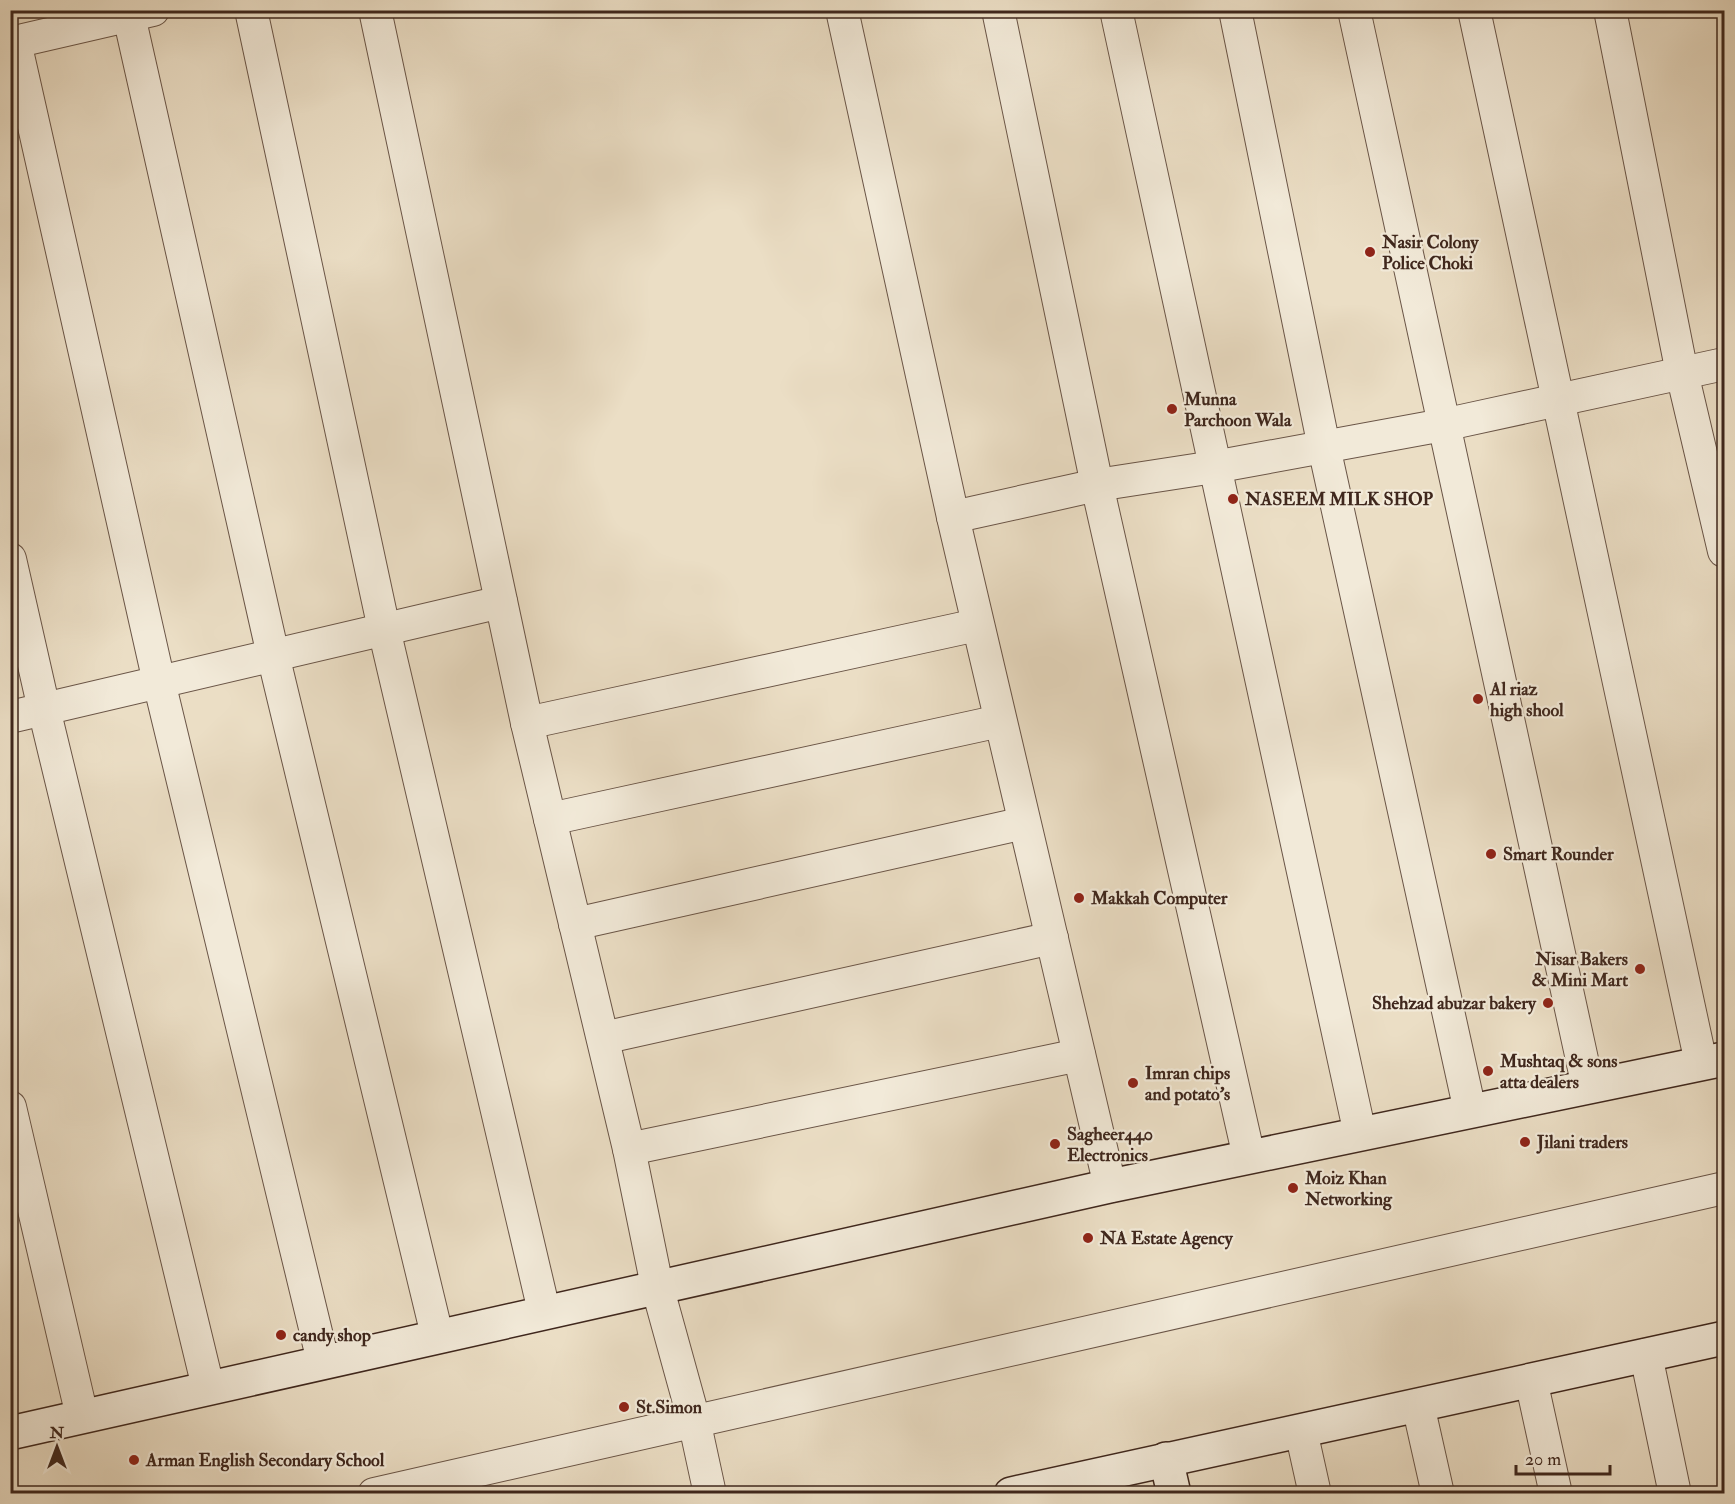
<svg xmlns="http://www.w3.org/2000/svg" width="1735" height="1504" font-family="'IM FELL Double Pica',serif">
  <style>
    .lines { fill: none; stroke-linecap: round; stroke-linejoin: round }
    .street-casing { stroke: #6a5547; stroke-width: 34 }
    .secondary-casing { stroke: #3f271d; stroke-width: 36 }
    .street { stroke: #f2ead9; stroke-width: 32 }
    .secondary { stroke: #f2ead9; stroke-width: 33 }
    .poi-dot { fill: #8f2418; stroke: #f2ead9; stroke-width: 2 }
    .labels { text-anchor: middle; stroke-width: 4.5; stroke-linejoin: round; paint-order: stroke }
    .poi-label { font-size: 18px; font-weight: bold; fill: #3f271d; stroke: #f2ead9; text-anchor: start }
  </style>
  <rect width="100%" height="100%" fill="#ebdec5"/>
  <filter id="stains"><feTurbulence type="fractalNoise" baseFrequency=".00333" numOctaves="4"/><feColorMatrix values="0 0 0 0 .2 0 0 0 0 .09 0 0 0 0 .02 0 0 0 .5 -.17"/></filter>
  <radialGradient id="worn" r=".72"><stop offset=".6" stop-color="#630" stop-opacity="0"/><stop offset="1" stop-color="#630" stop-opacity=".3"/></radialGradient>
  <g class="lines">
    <!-- street casing -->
    <g class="street-casing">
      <g id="street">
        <polyline points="251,10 384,629 544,1311"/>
        <polyline points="375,10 527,723 629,1149 657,1286 694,1420 710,1494"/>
        <polyline points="842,10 953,517 1110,1186"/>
        <polyline points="998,10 1097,485 1249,1157"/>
        <polyline points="1116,10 1360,1134"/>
        <polyline points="1235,10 1324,447 1470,1111"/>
        <polyline points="1354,10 1588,1087"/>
        <polyline points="1474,10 1701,1063"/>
        <polyline points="1610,10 1682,373 1724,551"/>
        <polyline points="129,16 273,655 437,1335"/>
        <polyline points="15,42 159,682 323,1361"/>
        <polyline points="10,43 153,10"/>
        <polyline points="953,517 1097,485 1214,467 1443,425 1724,364"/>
        <polyline points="10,559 44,709 208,1387"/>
        <polyline points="10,717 501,602"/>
        <polyline points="527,723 977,625"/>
        <polyline points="550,819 1000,721"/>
        <polyline points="575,924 1024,823"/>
        <polyline points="603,1038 1052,938"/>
        <polyline points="10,1107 82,1416"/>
        <polyline points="629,1149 1079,1055"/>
        <polyline points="1646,1355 1675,1494"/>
        <polyline points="1531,1380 1556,1494"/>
        <polyline points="1418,1405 1438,1494"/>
        <polyline points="1301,1431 1315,1494"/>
        <polyline points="374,1494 1724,1188"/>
      </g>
    </g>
    <!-- secondary casing -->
    <g class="secondary-casing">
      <g id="secondary">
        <polyline points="10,1433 1110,1186 1724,1059"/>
        <polyline points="1166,1459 1174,1494"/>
        <polyline points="1011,1494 1724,1338"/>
      </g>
    </g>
    <!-- street -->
    <use href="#street" class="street"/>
    <!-- secondary -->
    <use href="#secondary" class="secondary"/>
  </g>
  <!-- markers -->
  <g class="poi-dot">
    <circle cx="1370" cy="252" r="6"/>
    <circle cx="1172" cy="409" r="6"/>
    <circle cx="1233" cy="499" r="6"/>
    <circle cx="1478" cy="699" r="6"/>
    <circle cx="1491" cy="854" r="6"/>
    <circle cx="1079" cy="898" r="6"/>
    <circle cx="1640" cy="969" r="6"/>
    <circle cx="1548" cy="1003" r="6"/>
    <circle cx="1488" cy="1071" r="6"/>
    <circle cx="1133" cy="1083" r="6"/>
    <circle cx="1525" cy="1142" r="6"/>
    <circle cx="1055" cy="1144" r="6"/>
    <circle cx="1293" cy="1188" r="6"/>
    <circle cx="1088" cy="1238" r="6"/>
    <circle cx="281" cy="1335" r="6"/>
    <circle cx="624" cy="1407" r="6"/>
    <circle cx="134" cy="1460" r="6"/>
  </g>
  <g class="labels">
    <!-- poi labels -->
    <g class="poi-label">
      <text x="1382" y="248">Nasir Colony<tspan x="1382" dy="21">Police Choki</tspan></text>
      <text x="1184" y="405">Munna<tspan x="1184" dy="21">Parchoon Wala</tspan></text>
      <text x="1245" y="505">NASEEM MILK SHOP</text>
      <text x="1490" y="695">Al riaz<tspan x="1490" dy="21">high shool</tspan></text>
      <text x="1503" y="860">Smart Rounder</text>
      <text x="1091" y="904">Makkah Computer</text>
      <text x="1628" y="965" text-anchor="end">Nisar Bakers<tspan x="1628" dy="21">&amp; Mini Mart</tspan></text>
      <text x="1536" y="1009" text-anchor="end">Shehzad abuzar bakery</text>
      <text x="1500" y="1067">Mushtaq &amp; sons<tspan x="1500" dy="21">atta dealers</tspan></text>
      <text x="1145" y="1079">Imran chips<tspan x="1145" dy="21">and potato's</tspan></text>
      <text x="1067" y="1140">Sagheer440<tspan x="1067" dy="21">Electronics</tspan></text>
      <text x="1537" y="1148">Jilani traders</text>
      <text x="1305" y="1184">Moiz Khan<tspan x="1305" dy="21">Networking</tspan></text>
      <text x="1100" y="1244">NA Estate Agency</text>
      <text x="293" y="1341">candy shop</text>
      <text x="636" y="1413">St.Simon</text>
      <text x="146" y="1466">Arman English Secondary School</text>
    </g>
  </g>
  <!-- margin -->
  <rect width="1735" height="1504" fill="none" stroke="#ebdec5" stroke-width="36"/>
  <rect x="12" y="12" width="1711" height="1480" fill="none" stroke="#3f271d" stroke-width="3"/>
  <rect x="18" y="18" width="1699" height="1468" fill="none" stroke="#3f271d" stroke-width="1.5"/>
  <!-- north arrow -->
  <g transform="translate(57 1447)" stroke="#f2ead9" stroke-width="4.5" paint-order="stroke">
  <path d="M0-4.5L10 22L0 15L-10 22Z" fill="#3f271d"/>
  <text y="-9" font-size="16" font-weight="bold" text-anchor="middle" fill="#3f271d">N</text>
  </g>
  <!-- scale -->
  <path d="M1516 1465v9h94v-9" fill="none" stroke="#3f271d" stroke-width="3"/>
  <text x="1525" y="1465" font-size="18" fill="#3f271d" stroke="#f2ead9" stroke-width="4.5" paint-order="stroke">20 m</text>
  <rect width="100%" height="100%" filter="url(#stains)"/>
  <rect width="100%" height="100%" fill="url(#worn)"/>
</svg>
